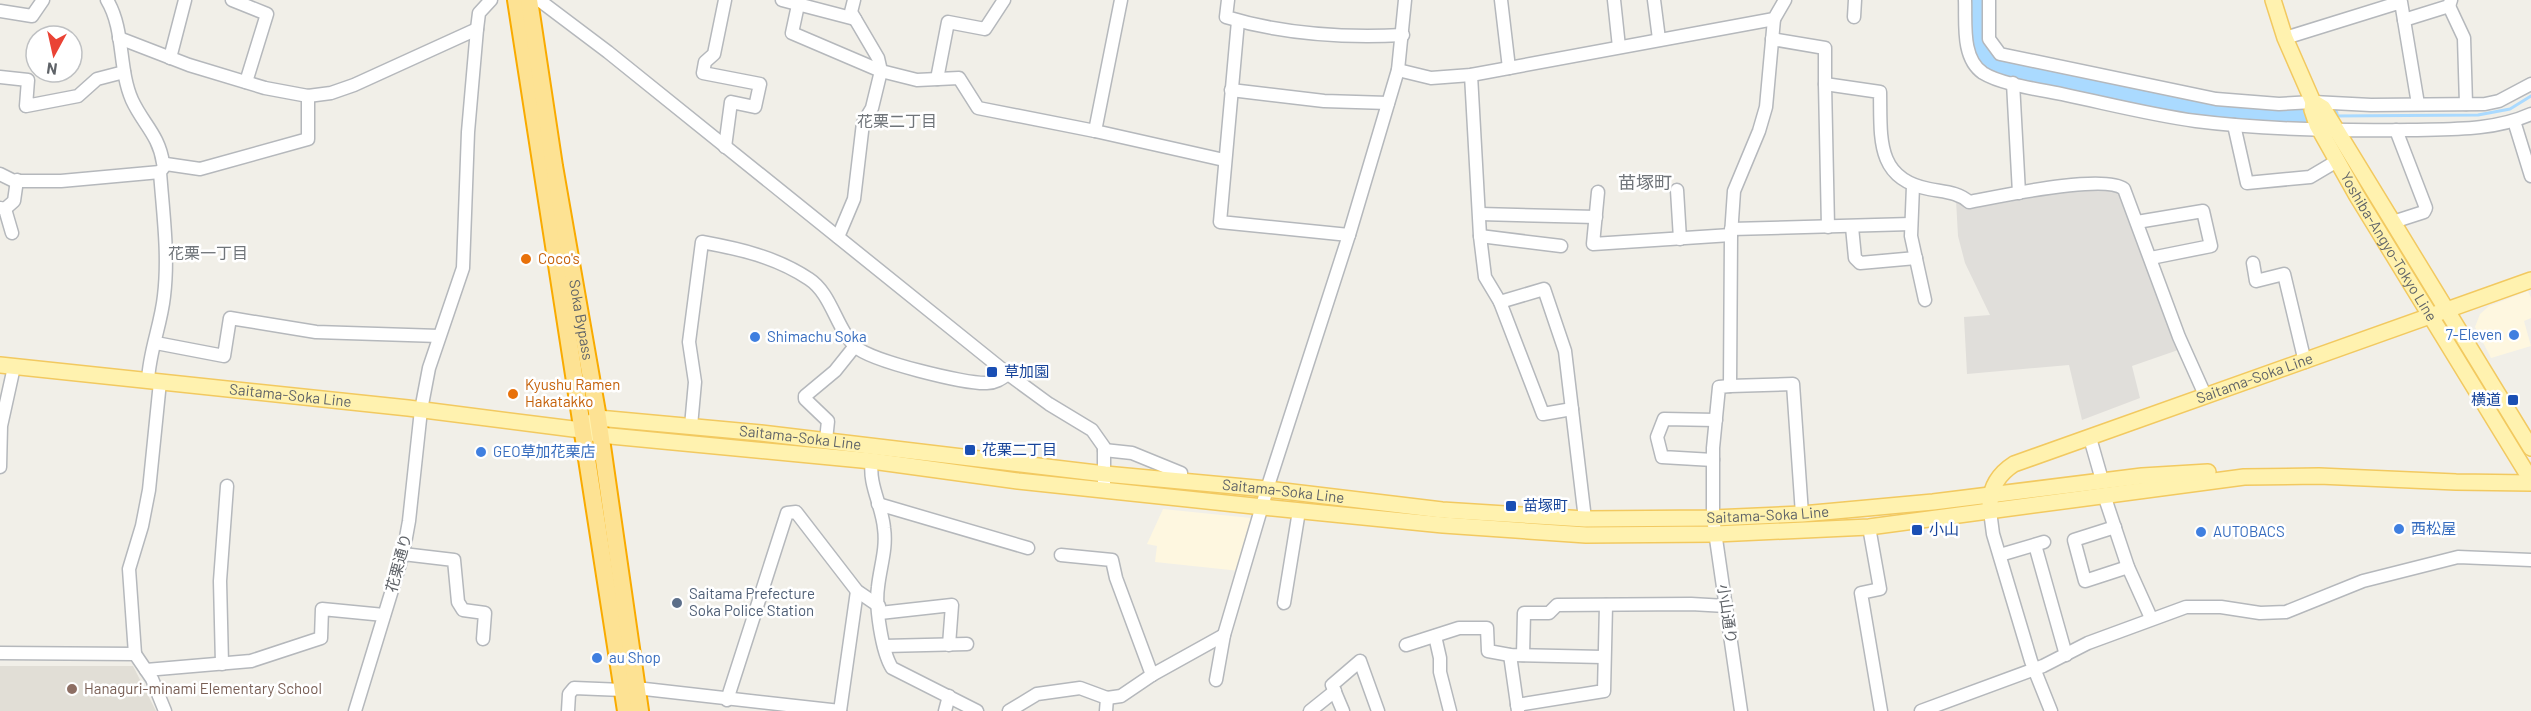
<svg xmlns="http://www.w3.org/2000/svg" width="2531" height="711" font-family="Barlow,'Noto Sans JP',sans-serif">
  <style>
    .commercial { fill: #fef7e0 }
    .industrial { fill: #e0deda }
    .education { fill: #e1ded6 }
    .green { fill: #c5e8c5 }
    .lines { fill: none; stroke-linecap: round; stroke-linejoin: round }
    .stream { stroke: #aadaff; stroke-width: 3 }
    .river { stroke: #aadaff; stroke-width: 20 }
    .minor-casing { stroke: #b5b8bc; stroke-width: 15 }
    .major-casing { stroke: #f2c960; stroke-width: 18 }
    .highway-casing { stroke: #f9ab00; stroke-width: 20 }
    .minor { stroke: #fff; stroke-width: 12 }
    .major { stroke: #fff2af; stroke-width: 15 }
    .highway { stroke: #fde293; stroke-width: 16 }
    .food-dot { fill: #e8710a; stroke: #fff; stroke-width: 2 }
    .shop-dot { fill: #3f7fe0; stroke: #fff; stroke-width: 2 }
    .transit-dot { fill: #1a4fb4; stroke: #fff; stroke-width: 2 }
    .service-dot { fill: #5c6f8a; stroke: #fff; stroke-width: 2 }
    .education-dot { fill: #8d6e63; stroke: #fff; stroke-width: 2 }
    .labels { text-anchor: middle; stroke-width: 5; stroke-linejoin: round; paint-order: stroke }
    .street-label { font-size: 15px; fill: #5f6368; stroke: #fff }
    .food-label { font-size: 15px; fill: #c56008; stroke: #fff; text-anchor: start }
    .shop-label { font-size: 15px; fill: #366cbe; stroke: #fff; text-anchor: start }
    .transit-label { font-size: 15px; fill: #164399; stroke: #fff; text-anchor: start }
    .service-label { font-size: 15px; fill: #4e5e75; stroke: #fff; text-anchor: start }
    .education-label { font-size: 15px; fill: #785e54; stroke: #fff; text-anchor: start }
    .neighbourhood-label { font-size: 16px; fill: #70757a; stroke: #fff }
    .quarter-label { font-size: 18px; fill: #70757a; stroke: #fff }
  </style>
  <rect width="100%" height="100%" fill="#f1efe8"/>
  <!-- commercial -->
  <g class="commercial">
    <polygon points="2528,291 2531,298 2531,318 2524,321 2531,346 2491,358 2475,327 2480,314 2489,306"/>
    <polygon points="1163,509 1251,518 1254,522 1240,571 1155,562 1157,546 1147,544"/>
  </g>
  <!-- industrial -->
  <polygon class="industrial" points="2084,188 2121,190 2181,349 2132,366 2140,398 2082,420 2069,365 1967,374 1964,317 1990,315 1965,263 1958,236 1956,200 1969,209"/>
  <!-- education -->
  <polygon class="education" points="0,666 133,666 156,711 0,711"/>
  <!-- green -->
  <polygon class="green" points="772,441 1070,476 1070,478 797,447"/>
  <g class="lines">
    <!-- stream -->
    <polyline class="stream" points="2333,116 2478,115 2510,109 2531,96"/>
    <!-- river -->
    <path class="river" d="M1977,0C1978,32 1969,52 2000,68L2182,105L2249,114L2329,116"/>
    <!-- minor casing -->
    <g class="minor-casing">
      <g id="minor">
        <path d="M107,0C125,30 118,68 132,100C143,124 159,135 163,163L166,164L160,172C163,213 169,255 164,296C161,325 149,352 148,381"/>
        <polyline points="232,0 267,14 246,82"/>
        <polyline points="539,0 608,52 1008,374 1049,404 1092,430 1104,447 1104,483"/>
        <polyline points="725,0 714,54 705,62 703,73 760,84 755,107 731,102 725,147"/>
        <polyline points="782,0 855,19"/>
        <path d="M1228,0L1226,17C1282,34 1344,38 1403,35"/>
        <polyline points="1501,0 1509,68"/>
        <polyline points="1614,0 1619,47"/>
        <polyline points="1654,0 1659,39"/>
        <path d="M1965,0C1966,22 1961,58 1983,73C2002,85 2044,90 2066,95C2109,104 2152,115 2196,121C2267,130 2338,131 2410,130C2451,129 2493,131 2531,114"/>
        <polyline points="1989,0 1989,39 2000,54 2216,99 2279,104 2313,102 2371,105 2485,104 2499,101 2531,84"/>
        <polyline points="798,5 792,33 881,71 917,80 959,78 978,108 1095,131 1224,160"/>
        <polyline points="2449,6 2464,38 2466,104"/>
        <polyline points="0,11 32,16 43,0"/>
        <polyline points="1854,17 1855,0"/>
        <polyline points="2404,20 2449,6 2451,0"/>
        <polyline points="1238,21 1220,222 1349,235"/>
        <polyline points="119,38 189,65 265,88 308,96 331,93 354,85 477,29"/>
        <polyline points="2285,38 2401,2 2418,104"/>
        <path d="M1772,39L1825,48V84L1880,92C1881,137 1875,179 1929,189C1944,192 1958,192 1969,202C1997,197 2104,173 2124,189L2179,337L2205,395"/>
        <polyline points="170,58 185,0"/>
        <polyline points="1398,70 1431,78 1471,75 1774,19 1785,0"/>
        <polyline points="1471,75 1480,236 1485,277 1500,302 1543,414 1572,409"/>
        <polyline points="0,77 28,80 26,106 78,96 97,79 124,72"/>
        <polyline points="937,79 948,22 985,29 1004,0"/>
        <polyline points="2013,83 2019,193"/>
        <polyline points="1825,84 1828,227"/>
        <polyline points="1231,90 1324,101 1388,103"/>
        <polyline points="2514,121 2531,176"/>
        <polyline points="2234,125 2247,183 2310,177 2337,161"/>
        <polyline points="1095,131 1121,0"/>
        <polyline points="166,164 200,169 308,139 308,96"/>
        <polyline points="0,174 14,181 61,181 160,172"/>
        <polyline points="1913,186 1911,236 1925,300"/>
        <polyline points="1677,190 1680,239"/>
        <polyline points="1598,192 1593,244 1731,235"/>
        <polyline points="0,208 5,209 12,233"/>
        <polyline points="5,209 14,201 17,180"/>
        <polyline points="1480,214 1596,217"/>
        <polyline points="2137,222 2203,211 2211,246 2151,258"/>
        <polyline points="2393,222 2424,212 2426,208 2396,130"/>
        <polyline points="1852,227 1855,258 1860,263 1916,258"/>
        <polyline points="1731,229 1911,224"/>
        <polyline points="1480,236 1561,246"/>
        <polyline points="838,237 854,199 863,123 872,108 881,71 878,58 851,12 854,0"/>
        <polyline points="2253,263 2256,281 2284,274 2305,362"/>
        <polyline points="1500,302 1544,289 1565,351 1585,519"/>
        <polyline points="156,343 224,356 230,318 316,332 439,336"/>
        <polyline points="1730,386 1793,384 1802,514"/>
        <path d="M691,426L695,382L689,342L702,242C740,249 776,257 809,279C832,294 836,329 856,347C871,361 965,384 987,383C995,383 1001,379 1008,374"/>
        <polyline points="2090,438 2102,480"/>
        <polyline points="826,440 828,421 805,399 805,396 835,371 855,346"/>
        <polyline points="1104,450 1132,453 1181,473 1181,482"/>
        <polyline points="1713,460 1662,457 1657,437 1664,419 1716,420"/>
        <path d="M872,461C868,484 882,505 884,528C887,549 880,567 878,587C875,607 882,652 892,668L977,711"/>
        <polyline points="0,467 1,426 14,367"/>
        <polyline points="2104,495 2128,567 2151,618"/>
        <polyline points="878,504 1028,548"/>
        <polyline points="1990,511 1993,534 2031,661 2051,711"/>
        <polyline points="1869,527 1880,589 1861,593 1881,711"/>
        <polyline points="2115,527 2074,540 2085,581 2128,567"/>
        <polyline points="2035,545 2066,655"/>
        <polyline points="403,554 454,560 458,602 463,610 485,613 483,639"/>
        <polyline points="1061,555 1112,560 1116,578 1152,675"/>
        <polyline points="2000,555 2044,542"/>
        <polyline points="1284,603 1299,511"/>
        <polyline points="880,613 952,605 949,645"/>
        <polyline points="1435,636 1440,658 1440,672 1450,711"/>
        <polyline points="1406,645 1459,628 1487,628 1488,651 1510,655 1603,657"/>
        <polyline points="884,646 967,644"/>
        <polyline points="0,653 135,654 152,679 165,711"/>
        <polyline points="135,654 129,569 142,526 149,490 160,382"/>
        <polyline points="1510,655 1518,711"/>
        <polyline points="1523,655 1524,613 1549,613 1557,605 1691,604 1726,606"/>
        <polyline points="222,664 220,581 227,486"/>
        <polyline points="146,670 251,661 321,638 322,609 384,615"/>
        <polyline points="1216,680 1224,635 1267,489 1349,235 1398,70 1405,0"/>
        <polyline points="1107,698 1121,696 1152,675 1224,635"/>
        <polyline points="727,700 787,513 796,512 857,591 879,606"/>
        <polyline points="1517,705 1604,691 1606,605"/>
        <polyline points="355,711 403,554 409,521 421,410 429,368 463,268 468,132 477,29 479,13 491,0"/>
        <polyline points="568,711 569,694 574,688 623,690 636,688 840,711"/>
        <polyline points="840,711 857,591"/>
        <polyline points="945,711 949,696"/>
        <polyline points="1009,711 1037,694 1080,688 1107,698 1106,711"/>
        <polyline points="1310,711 1335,691"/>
        <polyline points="1343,711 1332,685 1360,661 1378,711"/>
        <polyline points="1741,711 1713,518 1713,448 1719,387 1730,386 1731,235 1734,191 1759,131 1766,107 1774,19"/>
        <polyline points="1921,711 2043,666 2088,643 2186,607 2221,607 2260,613 2286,612 2363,581 2458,557 2531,560"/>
      </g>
    </g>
    <!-- major casing -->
    <g class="major-casing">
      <g id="major">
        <polyline points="2273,0 2285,38 2313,102 2323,108 2531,448"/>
        <path id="s1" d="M2313,102L2312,110L2317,125L2357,196L2531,480"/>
        <path id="s2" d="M0,365L408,408L581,430L600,435L872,461L1018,481L1263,507L1443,525L1586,535L1716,534L1869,527L2244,477L2319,476L2456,482L2531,483"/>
        <path id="s3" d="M589,424L598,418L761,433L1105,474L1267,489L1442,510L1585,519L1713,518L1802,514L1933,502L2142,476L2208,472"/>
        <path id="s4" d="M1990,503C1991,485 2000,473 2014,464L2531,280"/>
      </g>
    </g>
    <!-- highway casing -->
    <g class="highway-casing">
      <g id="highway">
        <polyline points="516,0 626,711"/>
        <path id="s5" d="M529,0L554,166L598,418L640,711"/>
      </g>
    </g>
    <!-- minor -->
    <use href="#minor" class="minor"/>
    <!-- major -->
    <use href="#major" class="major"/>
    <!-- highway -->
    <use href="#highway" class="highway"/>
  </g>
  <!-- markers -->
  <g class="food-dot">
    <circle cx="526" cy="259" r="6"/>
    <circle cx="513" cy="394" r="6"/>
  </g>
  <g class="shop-dot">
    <circle cx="2514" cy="335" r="6"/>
    <circle cx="755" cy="337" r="6"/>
    <circle cx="481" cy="452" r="6"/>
    <circle cx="2399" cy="529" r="6"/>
    <circle cx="2201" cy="532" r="6"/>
    <circle cx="597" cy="658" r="6"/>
  </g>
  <g class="transit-dot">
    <rect x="986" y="366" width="12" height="12" rx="3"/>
    <rect x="2507" y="394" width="12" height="12" rx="3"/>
    <rect x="964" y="444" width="12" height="12" rx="3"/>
    <rect x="1505" y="500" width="12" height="12" rx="3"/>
    <rect x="1911" y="524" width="12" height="12" rx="3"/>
  </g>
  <circle class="service-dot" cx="677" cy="603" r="6"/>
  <circle class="education-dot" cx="72" cy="689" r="6"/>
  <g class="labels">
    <!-- street labels -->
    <g class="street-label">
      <text dy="5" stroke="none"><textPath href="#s1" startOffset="165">Yoshiba-Angyo-Tokyo Line</textPath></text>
      <text dy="5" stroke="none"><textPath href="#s5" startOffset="324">Soka Bypass</textPath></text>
      <text dy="5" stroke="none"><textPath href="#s4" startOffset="303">Saitama-Soka Line</textPath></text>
      <text dy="5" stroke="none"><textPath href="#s2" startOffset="292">Saitama-Soka Line</textPath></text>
      <text dy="5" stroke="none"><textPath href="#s3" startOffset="214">Saitama-Soka Line</textPath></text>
      <text dy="5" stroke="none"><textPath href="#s3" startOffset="700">Saitama-Soka Line</textPath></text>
      <text dy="5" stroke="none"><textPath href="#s3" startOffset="1186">Saitama-Soka Line</textPath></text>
      <text transform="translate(399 563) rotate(-75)" y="5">花栗通り</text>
      <text transform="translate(1727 614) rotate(82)" y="5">小山通り</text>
    </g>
    <!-- food labels -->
    <g class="food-label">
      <text x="538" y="264">Coco's</text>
      <text x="525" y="390">Kyushu Ramen<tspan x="525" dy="17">Hakatakko</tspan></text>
    </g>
    <!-- shop labels -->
    <g class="shop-label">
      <text x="2502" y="340" text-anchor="end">7-Eleven</text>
      <text x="767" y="342">Shimachu Soka</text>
      <text x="493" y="457">GEO草加花栗店</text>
      <text x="2411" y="534">西松屋</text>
      <text x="2213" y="537">AUTOBACS</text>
      <text x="609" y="663">au Shop</text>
    </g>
    <!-- transit labels -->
    <g class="transit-label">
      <text x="1004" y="377">草加園</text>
      <text x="2501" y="405" text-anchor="end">横道</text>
      <text x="982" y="455">花栗二丁目</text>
      <text x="1523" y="511">苗塚町</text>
      <text x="1929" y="535">小山</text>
    </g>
    <!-- service labels -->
    <g class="service-label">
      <text x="689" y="599">Saitama Prefecture<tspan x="689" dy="17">Soka Police Station</tspan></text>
    </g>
    <!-- education labels -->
    <g class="education-label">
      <text x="84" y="694">Hanaguri-minami Elementary School</text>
    </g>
    <!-- neighbourhood labels -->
    <g class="neighbourhood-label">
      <text x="897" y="127">花栗二丁目</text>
      <text x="208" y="259">花栗一丁目</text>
    </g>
    <!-- quarter labels -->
    <g class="quarter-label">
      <text x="1645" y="189">苗塚町</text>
    </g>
  </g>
  <!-- north arrow -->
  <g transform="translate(54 54) rotate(188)"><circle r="28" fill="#ffffff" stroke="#bfc1c3" stroke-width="1.5"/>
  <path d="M0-4.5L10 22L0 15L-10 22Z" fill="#ea4335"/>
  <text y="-9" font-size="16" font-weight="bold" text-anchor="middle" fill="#5f6368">N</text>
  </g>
</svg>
